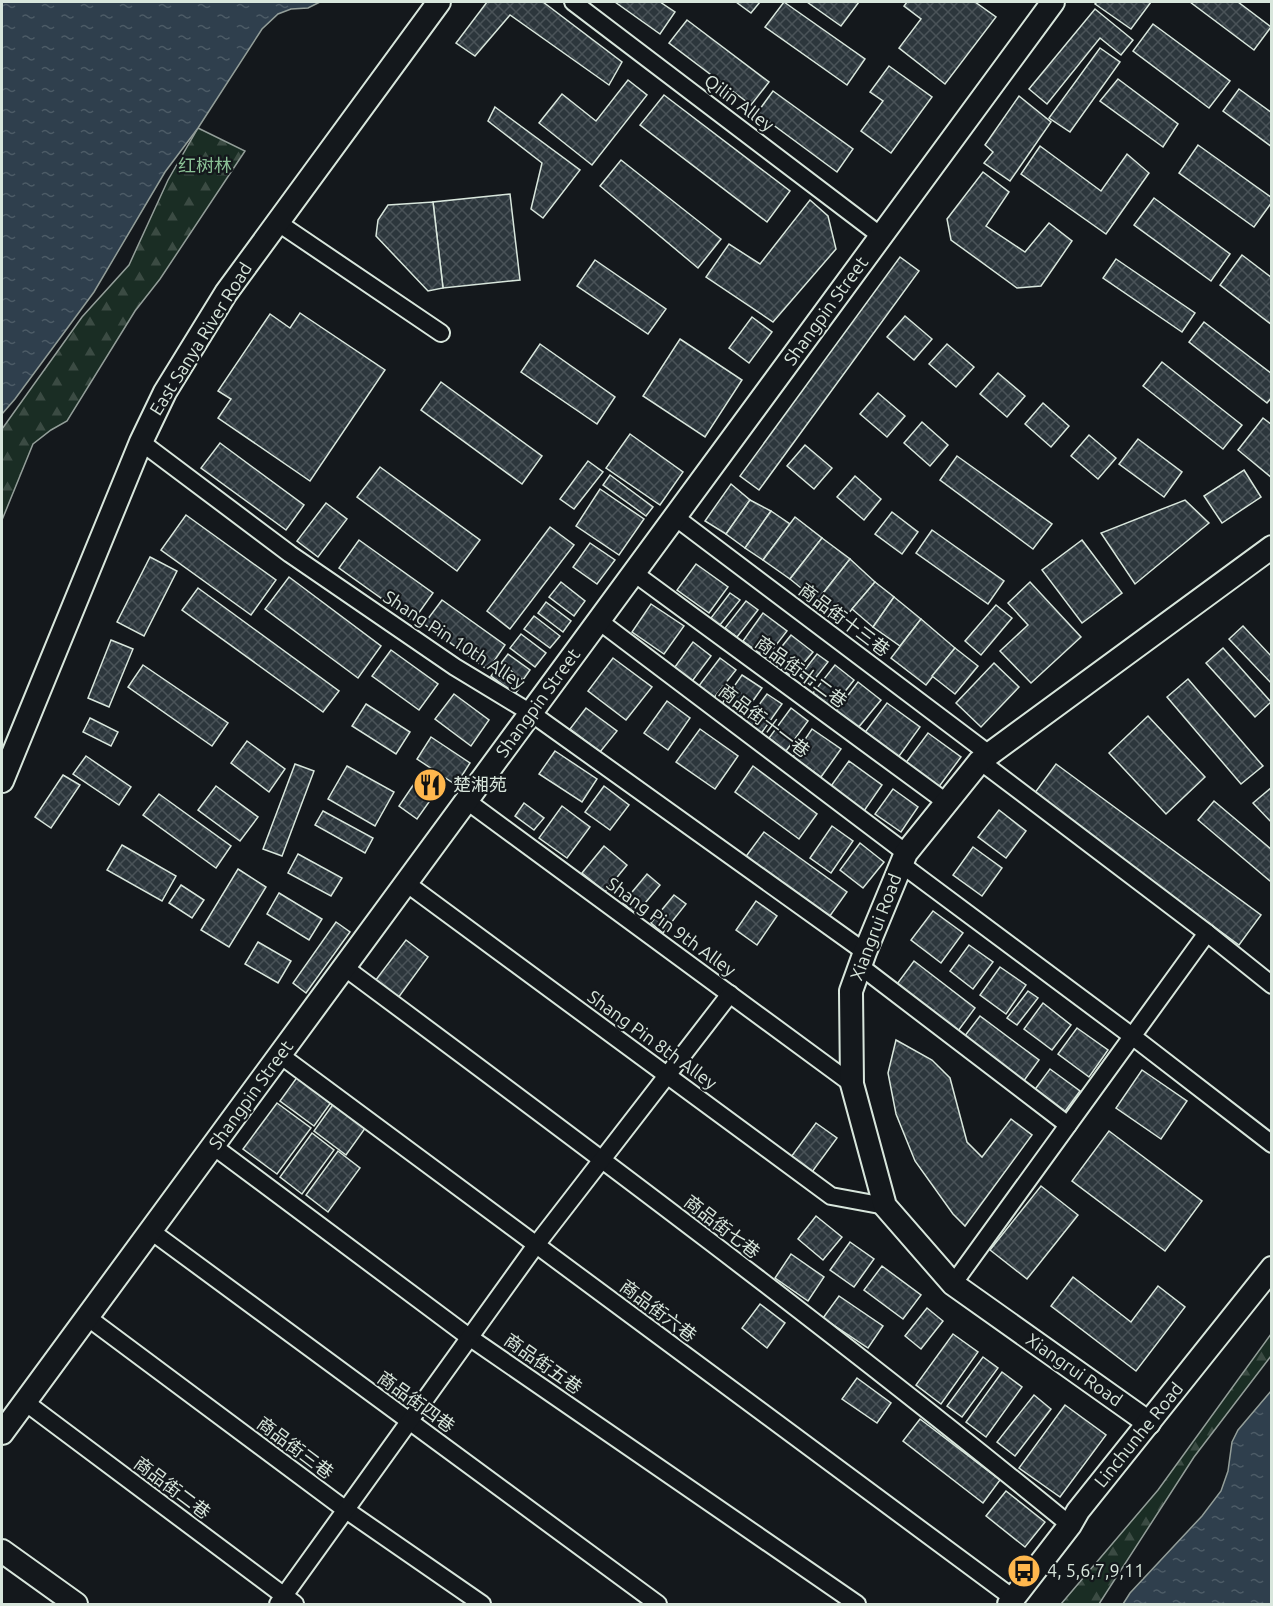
<svg xmlns="http://www.w3.org/2000/svg" width="1273" height="1606" font-family="Ubuntu,'Noto Sans SC',sans-serif">
  <style>
    .forest { fill: url(#forest-firs); stroke: #939e99; stroke-width: 1.5 }
    .water { fill: url(#water-ripples); stroke: #939e99; stroke-width: 1.5 }
    .building { fill: url(#building-cross-hatch); stroke: #d8e6dc; stroke-width: 1.5 }
    .lines { fill: none; stroke-linecap: round; stroke-linejoin: round }
    .street-casing { stroke: #d8e6dc; stroke-width: 20 }
    .secondary-casing { stroke: #d8e6dc; stroke-width: 26 }
    .street { stroke: #14181c; stroke-width: 16 }
    .secondary { stroke: #14181c; stroke-width: 22 }
    .labels { text-anchor: middle; stroke-width: 4.5; stroke-linejoin: round; paint-order: stroke }
    .street-label { font-size: 18px; fill: #d8e6dc; stroke: #14181c }
    .park-label { font-size: 18px; fill: #8ac095; stroke: #14181c }
    .poi-label { font-size: 18px; fill: #d8e6dc; stroke: #14181c; text-anchor: start }
  </style>
  <defs>
    <pattern id="forest-firs" width="22" height="20" patternUnits="userSpaceOnUse" patternTransform="scale(1.5)"><rect width="22" height="20" fill="#1a2d24"/><path d="M5 1l3.5 6h-7zM16 11l3.5 6h-7z" fill="#3b4b43"/></pattern>
    <pattern id="water-ripples" width="26" height="14" patternUnits="userSpaceOnUse" patternTransform="scale(1.5)"><rect width="26" height="14" fill="#2f3f4d"/><path d="M2 4q2-2 4 0t4 0M15 11q2-2 4 0t4 0" fill="none" stroke="#4c5b66"/></pattern>
    <pattern id="building-cross-hatch" width="8" height="8" patternUnits="userSpaceOnUse" patternTransform="scale(1.5)"><rect width="8" height="8" fill="#2c363c"/><path d="M0 0l8 8M0 8l8-8" fill="none" stroke="#4a5358"/></pattern>
  </defs>
  <rect width="100%" height="100%" fill="#14181c"/>
  <!-- forest -->
  <g class="forest">
    <polygon points="198,128 245,151 160,279 135,311 67,421 51,430 33,444 2,520 2,429 82,317 129,265 168,180"/>
    <polygon points="1271,1334 1271,1356 1194,1457 1099,1604 1061,1604 1158,1490"/>
  </g>
  <!-- water -->
  <g class="water">
    <polygon points="2,2 320,2 308,8 291,9 278,14 262,29 198,128 165,172 94,292 15,399 2,414"/>
    <polygon points="1271,1391 1271,1604 1123,1604 1130,1593 1202,1516 1221,1491 1228,1471 1232,1442 1238,1430"/>
  </g>
  <!-- building -->
  <g class="building">
    <polygon points="487,2 543,2 622,62 609,85 510,15 475,56 456,43"/>
    <polygon points="615,2 660,2 675,12 660,34"/>
    <polygon points="736,2 760,2 751,13"/>
    <polygon points="784,2 865,59 847,85 765,27"/>
    <polygon points="807,2 859,2 841,26"/>
    <polygon points="907,2 975,2 996,17 945,84 899,48 921,19 904,6"/>
    <polygon points="1097,2 1151,2 1131,29 1095,4"/>
    <polygon points="1190,2 1238,2 1271,27 1254,50"/>
    <polygon points="1095,9 1133,40 1121,55 1100,38 1047,104 1029,89"/>
    <polygon points="687,20 769,82 751,105 669,43"/>
    <polygon points="1153,24 1230,81 1209,108 1133,51"/>
    <polygon points="1100,48 1120,62 1070,132 1049,118"/>
    <polygon points="889,66 932,97 891,153 861,131 883,101 870,92"/>
    <polygon points="1118,79 1178,124 1163,147 1100,101"/>
    <polygon points="628,80 647,95 592,165 539,123 562,94 596,121"/>
    <polygon points="1239,89 1272,113 1272,147 1223,111"/>
    <polygon points="773,91 853,149 837,172 757,113"/>
    <polygon points="664,95 790,191 767,222 640,125"/>
    <polygon points="1019,96 1051,122 1010,181 984,163 993,152 985,145"/>
    <polygon points="495,107 580,170 543,218 531,209 542,163 488,121"/>
    <polygon points="1198,145 1272,198 1272,202 1254,227 1179,173"/>
    <polygon points="1040,146 1101,191 1127,154 1149,173 1106,234 1021,174"/>
    <polygon points="621,160 721,239 698,268 600,186"/>
    <polygon points="983,172 1009,192 986,226 1025,252 1049,223 1072,241 1041,286 1017,288 951,240 947,219"/>
    <polygon points="510,194 520,280 443,288 433,202"/>
    <polygon points="1154,198 1230,254 1211,281 1134,225"/>
    <polygon points="810,200 828,216 836,249 773,322 706,277 729,244 760,264"/>
    <polygon points="433,202 443,288 428,291 376,236 378,220 388,205"/>
    <polygon points="1242,255 1272,278 1272,325 1220,285"/>
    <polygon points="900,257 919,271 759,490 740,476"/>
    <polygon points="1116,259 1195,313 1182,332 1103,278"/>
    <polygon points="595,260 666,309 648,334 577,286"/>
    <polygon points="300,313 385,370 310,481 218,418 231,399 218,391 270,314 290,328"/>
    <polygon points="905,316 932,339 914,360 887,337"/>
    <polygon points="752,317 772,332 749,363 729,348"/>
    <polygon points="1204,322 1272,374 1272,397 1267,403 1189,342"/>
    <polygon points="680,339 742,380 705,437 643,396"/>
    <polygon points="540,344 615,397 597,424 521,372"/>
    <polygon points="947,344 974,367 956,387 929,364"/>
    <polygon points="1162,362 1242,425 1223,449 1143,386"/>
    <polygon points="998,373 1025,396 1007,417 980,394"/>
    <polygon points="441,382 542,456 522,484 421,410"/>
    <polygon points="878,393 905,416 887,437 860,414"/>
    <polygon points="1043,403 1069,426 1051,447 1025,424"/>
    <polygon points="1263,418 1272,425 1272,478 1238,450"/>
    <polygon points="922,422 948,445 930,466 904,443"/>
    <polygon points="630,434 683,472 660,505 606,468"/>
    <polygon points="1089,435 1116,458 1098,479 1071,456"/>
    <polygon points="1138,439 1182,472 1164,497 1119,464"/>
    <polygon points="220,443 304,505 286,530 201,468"/>
    <polygon points="805,445 832,468 814,489 787,466"/>
    <polygon points="957,456 1052,524 1033,549 940,480"/>
    <polygon points="588,461 603,472 574,509 560,499"/>
    <polygon points="380,467 480,540 457,571 357,497"/>
    <polygon points="1244,470 1261,497 1222,523 1204,496"/>
    <polygon points="610,475 653,507 646,516 603,485"/>
    <polygon points="855,476 881,499 864,520 837,497"/>
    <polygon points="731,484 750,500 726,534 705,521"/>
    <polygon points="600,489 644,519 619,555 576,526"/>
    <polygon points="750,500 771,511 745,548 726,534"/>
    <polygon points="1185,500 1209,523 1135,584 1101,533"/>
    <polygon points="326,503 347,519 318,557 297,541"/>
    <polygon points="771,511 790,524 763,560 745,548"/>
    <polygon points="892,512 918,532 902,554 875,534"/>
    <polygon points="186,515 276,580 251,615 161,550"/>
    <polygon points="795,517 822,538 790,579 763,560"/>
    <polygon points="550,527 574,545 510,629 487,611"/>
    <polygon points="932,530 1004,581 988,604 916,553"/>
    <polygon points="822,538 850,559 817,601 790,579"/>
    <polygon points="359,540 433,593 413,621 339,568"/>
    <polygon points="1082,540 1122,593 1082,623 1042,570"/>
    <polygon points="590,543 615,560 597,584 573,567"/>
    <polygon points="150,557 177,571 144,636 117,622"/>
    <polygon points="850,559 875,582 842,621 817,601"/>
    <polygon points="696,564 728,587 709,613 677,590"/>
    <polygon points="289,577 381,646 358,678 265,609"/>
    <polygon points="561,582 585,601 574,616 549,597"/>
    <polygon points="875,582 894,597 873,627 852,609"/>
    <polygon points="1030,582 1081,637 1031,683 1000,651 1028,625 1008,603"/>
    <polygon points="198,588 339,691 323,712 182,610"/>
    <polygon points="730,593 740,600 720,625 711,618"/>
    <polygon points="894,597 921,619 900,646 873,627"/>
    <polygon points="442,600 505,645 488,670 424,624"/>
    <polygon points="746,601 758,610 737,637 725,628"/>
    <polygon points="546,602 571,621 563,632 538,613"/>
    <polygon points="651,604 684,626 664,654 632,632"/>
    <polygon points="996,605 1012,618 981,655 965,641"/>
    <polygon points="763,613 787,631 766,658 743,641"/>
    <polygon points="534,616 560,636 550,648 524,629"/>
    <polygon points="921,619 955,648 926,685 891,658"/>
    <polygon points="1243,626 1272,657 1272,684 1229,639"/>
    <polygon points="521,634 546,653 535,667 510,648"/>
    <polygon points="791,635 813,652 792,677 771,660"/>
    <polygon points="111,640 133,649 109,707 88,698"/>
    <polygon points="693,642 711,656 690,684 672,671"/>
    <polygon points="955,648 978,666 955,694 932,676"/>
    <polygon points="1223,648 1271,702 1255,717 1206,663"/>
    <polygon points="391,650 438,684 419,710 372,676"/>
    <polygon points="508,654 530,670 523,680 501,663"/>
    <polygon points="817,654 828,662 810,685 800,676"/>
    <polygon points="613,658 652,687 626,720 588,691"/>
    <polygon points="720,658 736,670 713,699 698,687"/>
    <polygon points="994,663 1019,687 981,727 956,703"/>
    <polygon points="143,665 228,723 212,746 128,687"/>
    <polygon points="835,665 854,680 832,708 813,693"/>
    <polygon points="497,668 521,686 515,694 491,676"/>
    <polygon points="742,675 762,688 741,718 721,705"/>
    <polygon points="1188,679 1263,766 1241,784 1167,697"/>
    <polygon points="858,682 881,700 858,728 836,711"/>
    <polygon points="454,694 489,720 471,746 435,719"/>
    <polygon points="767,694 782,704 760,735 745,724"/>
    <polygon points="667,701 690,718 668,750 644,733"/>
    <polygon points="887,703 920,727 897,759 863,735"/>
    <polygon points="366,704 410,732 396,754 352,726"/>
    <polygon points="586,708 617,731 600,752 570,729"/>
    <polygon points="791,708 808,721 786,751 769,738"/>
    <polygon points="1148,716 1205,777 1166,814 1109,753"/>
    <polygon points="90,718 118,732 111,746 83,732"/>
    <polygon points="700,729 738,756 715,789 676,762"/>
    <polygon points="812,729 841,749 821,777 793,757"/>
    <polygon points="928,733 961,757 938,788 905,764"/>
    <polygon points="431,737 470,763 456,785 417,759"/>
    <polygon points="247,741 285,769 269,792 231,763"/>
    <polygon points="555,751 597,779 582,802 539,774"/>
    <polygon points="86,756 131,787 119,805 73,774"/>
    <polygon points="849,761 882,785 864,811 831,786"/>
    <polygon points="295,764 314,771 282,856 263,849"/>
    <polygon points="1056,764 1261,915 1239,945 1034,794"/>
    <polygon points="347,766 394,792 375,826 328,799"/>
    <polygon points="753,766 817,814 799,839 735,792"/>
    <polygon points="63,775 80,785 51,828 35,817"/>
    <polygon points="420,775 439,788 417,819 399,806"/>
    <polygon points="216,786 258,817 240,841 198,810"/>
    <polygon points="604,786 629,805 610,830 585,812"/>
    <polygon points="1272,787 1272,823 1253,803"/>
    <polygon points="893,789 918,807 901,832 875,814"/>
    <polygon points="159,794 231,846 216,868 143,815"/>
    <polygon points="1214,801 1272,850 1272,879 1270,881 1198,820"/>
    <polygon points="524,803 544,818 534,830 515,816"/>
    <polygon points="562,806 590,827 567,858 539,838"/>
    <polygon points="999,810 1026,831 1006,858 978,837"/>
    <polygon points="323,811 373,838 365,853 315,825"/>
    <polygon points="832,826 853,841 831,873 810,858"/>
    <polygon points="764,832 847,892 827,920 744,859"/>
    <polygon points="860,843 884,862 863,888 840,870"/>
    <polygon points="122,845 176,876 162,901 107,870"/>
    <polygon points="604,846 627,865 605,892 582,873"/>
    <polygon points="973,847 1002,868 982,896 953,875"/>
    <polygon points="298,854 342,878 331,896 288,873"/>
    <polygon points="238,869 266,887 229,947 201,930"/>
    <polygon points="647,874 660,885 636,914 623,903"/>
    <polygon points="181,885 204,900 192,918 169,903"/>
    <polygon points="279,893 322,919 309,940 267,914"/>
    <polygon points="674,895 686,904 663,933 651,923"/>
    <polygon points="756,901 777,916 757,945 736,930"/>
    <polygon points="933,911 963,933 941,963 911,940"/>
    <polygon points="336,922 350,932 306,993 293,983"/>
    <polygon points="406,940 428,957 398,998 375,981"/>
    <polygon points="258,942 291,961 278,983 245,964"/>
    <polygon points="969,945 993,962 973,989 950,971"/>
    <polygon points="914,961 975,1008 958,1031 897,984"/>
    <polygon points="1000,967 1026,985 1006,1014 980,995"/>
    <polygon points="1028,991 1038,998 1017,1025 1007,1018"/>
    <polygon points="1043,1003 1071,1025 1052,1050 1024,1029"/>
    <polygon points="980,1016 1039,1060 1023,1082 964,1037"/>
    <polygon points="1077,1028 1108,1050 1089,1077 1058,1054"/>
    <polygon points="896,1040 932,1060 950,1078 967,1142 982,1157 1011,1119 1032,1135 965,1226 953,1214 915,1161 896,1114 888,1073"/>
    <polygon points="1050,1069 1080,1091 1063,1114 1033,1092"/>
    <polygon points="1142,1070 1187,1101 1161,1139 1116,1108"/>
    <polygon points="298,1076 332,1101 314,1126 280,1101"/>
    <polygon points="277,1103 311,1128 277,1174 243,1149"/>
    <polygon points="334,1103 366,1127 346,1155 314,1131"/>
    <polygon points="816,1123 837,1138 812,1172 791,1157"/>
    <polygon points="1109,1131 1202,1201 1165,1251 1072,1181"/>
    <polygon points="312,1133 334,1150 302,1194 280,1177"/>
    <polygon points="338,1151 360,1168 328,1212 306,1195"/>
    <polygon points="1041,1186 1078,1215 1027,1279 990,1250"/>
    <polygon points="816,1216 842,1237 823,1260 798,1239"/>
    <polygon points="850,1242 874,1259 854,1287 830,1270"/>
    <polygon points="791,1254 824,1277 808,1301 775,1278"/>
    <polygon points="882,1266 921,1295 903,1319 864,1290"/>
    <polygon points="1073,1277 1131,1322 1158,1286 1185,1307 1136,1371 1051,1306"/>
    <polygon points="839,1296 883,1326 868,1348 823,1318"/>
    <polygon points="760,1304 785,1323 767,1348 742,1328"/>
    <polygon points="927,1308 943,1321 921,1349 905,1336"/>
    <polygon points="953,1334 978,1352 941,1404 916,1385"/>
    <polygon points="983,1357 998,1368 962,1417 947,1406"/>
    <polygon points="1002,1372 1022,1387 986,1437 966,1422"/>
    <polygon points="857,1378 891,1403 877,1423 842,1399"/>
    <polygon points="1034,1395 1051,1409 1015,1456 997,1442"/>
    <polygon points="1065,1405 1106,1435 1060,1497 1019,1468"/>
    <polygon points="920,1419 1000,1480 983,1503 903,1441"/>
    <polygon points="1006,1491 1045,1522 1025,1547 986,1516"/>
  </g>
  <g class="lines">
    <!-- street casing -->
    <g class="street-casing">
      <g id="street">
        <polyline points="573,2 881,236"/>
        <polyline points="277,222 441,333"/>
        <polyline points="141,442 290,554 455,667 531,713 865,952"/>
        <polyline points="675,517 989,754"/>
        <polyline points="634,573 946,802"/>
        <polyline points="599,621 906,853"/>
        <polyline points="980,761 1207,933 1272,985"/>
        <polyline points="467,801 852,1084"/>
        <polyline points="901,864 1132,1036 1272,1144"/>
        <polyline points="406,883 831,1196 885,1206"/>
        <polyline points="860,966 1068,1125"/>
        <path d="M344,967C589,1149 834,1332 1070,1525"/>
        <polyline points="280,1055 1013,1598"/>
        <polyline points="213,1146 469,1337 857,1604"/>
        <polyline points="151,1231 658,1604"/>
        <polyline points="953,1284 1207,933"/>
        <polyline points="87,1317 346,1510 482,1604"/>
        <polyline points="25,1402 295,1604"/>
        <polyline points="278,1604 536,1245 730,994"/>
      </g>
    </g>
    <!-- secondary casing -->
    <g class="secondary-casing">
      <g id="secondary">
        <polyline points="2,781 141,442 165,392 226,293 439,2"/>
        <polyline points="1149,1423 953,1284 885,1206 852,1084 851,991 865,952 906,853 980,761 1272,547"/>
        <polyline points="2,1433 1053,2"/>
        <polyline points="2,1551 76,1604"/>
        <polyline points="1009,1604 1070,1525 1078,1511 1272,1268"/>
      </g>
    </g>
    <!-- street -->
    <use href="#street" class="street"/>
    <!-- secondary -->
    <use href="#secondary" class="secondary"/>
  </g>
  <!-- icons -->
  <defs>
    <g id="restaurant-disc" transform="scale(1.725)"><circle r="9.5" fill="#ffb74d" stroke="#14181c"/><path d="M-5-6h1v4h1v-4h1v4h1v-4h1v5L-1.5 .5V6h-2V.5L-5-1ZM5-6V6H3V1.5H1.5Q1.5-4 5-6Z" fill="#111"/></g>
    <g id="bus-disc" transform="scale(1.725)"><circle r="9.5" fill="#ffb74d" stroke="#14181c"/><path d="M-5-6H5V4H4V6H2V4H-2V6H-4V4H-5ZM-3.5-4V0h7V-4ZM-3.5 1.2v1.5H-2V1.2ZM2 1.2v1.5H3.5V1.2Z" fill="#111"/></g>
  </defs>
  <g fill-rule="evenodd">
    <use href="#restaurant-disc" x="430" y="785"/>
    <use href="#bus-disc" x="1024" y="1571"/>
  </g>
  <g class="labels">
    <!-- street labels -->
    <g class="street-label">
      <text transform="translate(739 103) rotate(37)" y="6">Qilin Alley</text>
      <text transform="translate(826 311) rotate(-54)" y="6">Shangpin Street</text>
      <text transform="translate(201 339) rotate(-58)" y="6">East Sanya River Road</text>
      <text transform="translate(844 620) rotate(37)" y="6">商品街十三巷</text>
      <text transform="translate(454 640) rotate(33)" y="6">Shang Pin 10th Alley</text>
      <text transform="translate(801 672) rotate(36)" y="6">商品街十二巷</text>
      <text transform="translate(538 703) rotate(-54)" y="6">Shangpin Street</text>
      <text transform="translate(764 721) rotate(37)" y="6">商品街十一巷</text>
      <text transform="translate(671 927) rotate(36)" y="6">Shang Pin 9th Alley</text>
      <text transform="translate(876 927) rotate(-69)" y="6">Xiangrui Road</text>
      <text transform="translate(652 1040) rotate(36)" y="6">Shang Pin 8th Alley</text>
      <text transform="translate(251 1095) rotate(-54)" y="6">Shangpin Street</text>
      <text transform="translate(722 1227) rotate(38)" y="6">商品街七巷</text>
      <text transform="translate(658 1311) rotate(37)" y="6">商品街六巷</text>
      <text transform="translate(543 1364) rotate(35)" y="6">商品街五巷</text>
      <text transform="translate(1074 1370) rotate(35)" y="6">Xiangrui Road</text>
      <text transform="translate(416 1402) rotate(36)" y="6">商品街四巷</text>
      <text transform="translate(1139 1435) rotate(-51)" y="6">Linchunhe Road</text>
      <text transform="translate(295 1448) rotate(37)" y="6">商品街三巷</text>
      <text transform="translate(172 1488) rotate(37)" y="6">商品街二巷</text>
    </g>
    <!-- park labels -->
    <g class="park-label">
      <text x="205" y="172">红树林</text>
    </g>
    <!-- poi labels -->
    <g class="poi-label">
      <text x="453" y="791">楚湘苑</text>
      <text x="1047" y="1577">4, 5,6,7,9,11</text>
    </g>
  </g>
  <!-- border -->
  <rect width="1273" height="1606" fill="none" stroke="#d8e6dc" stroke-width="6"/>
</svg>
